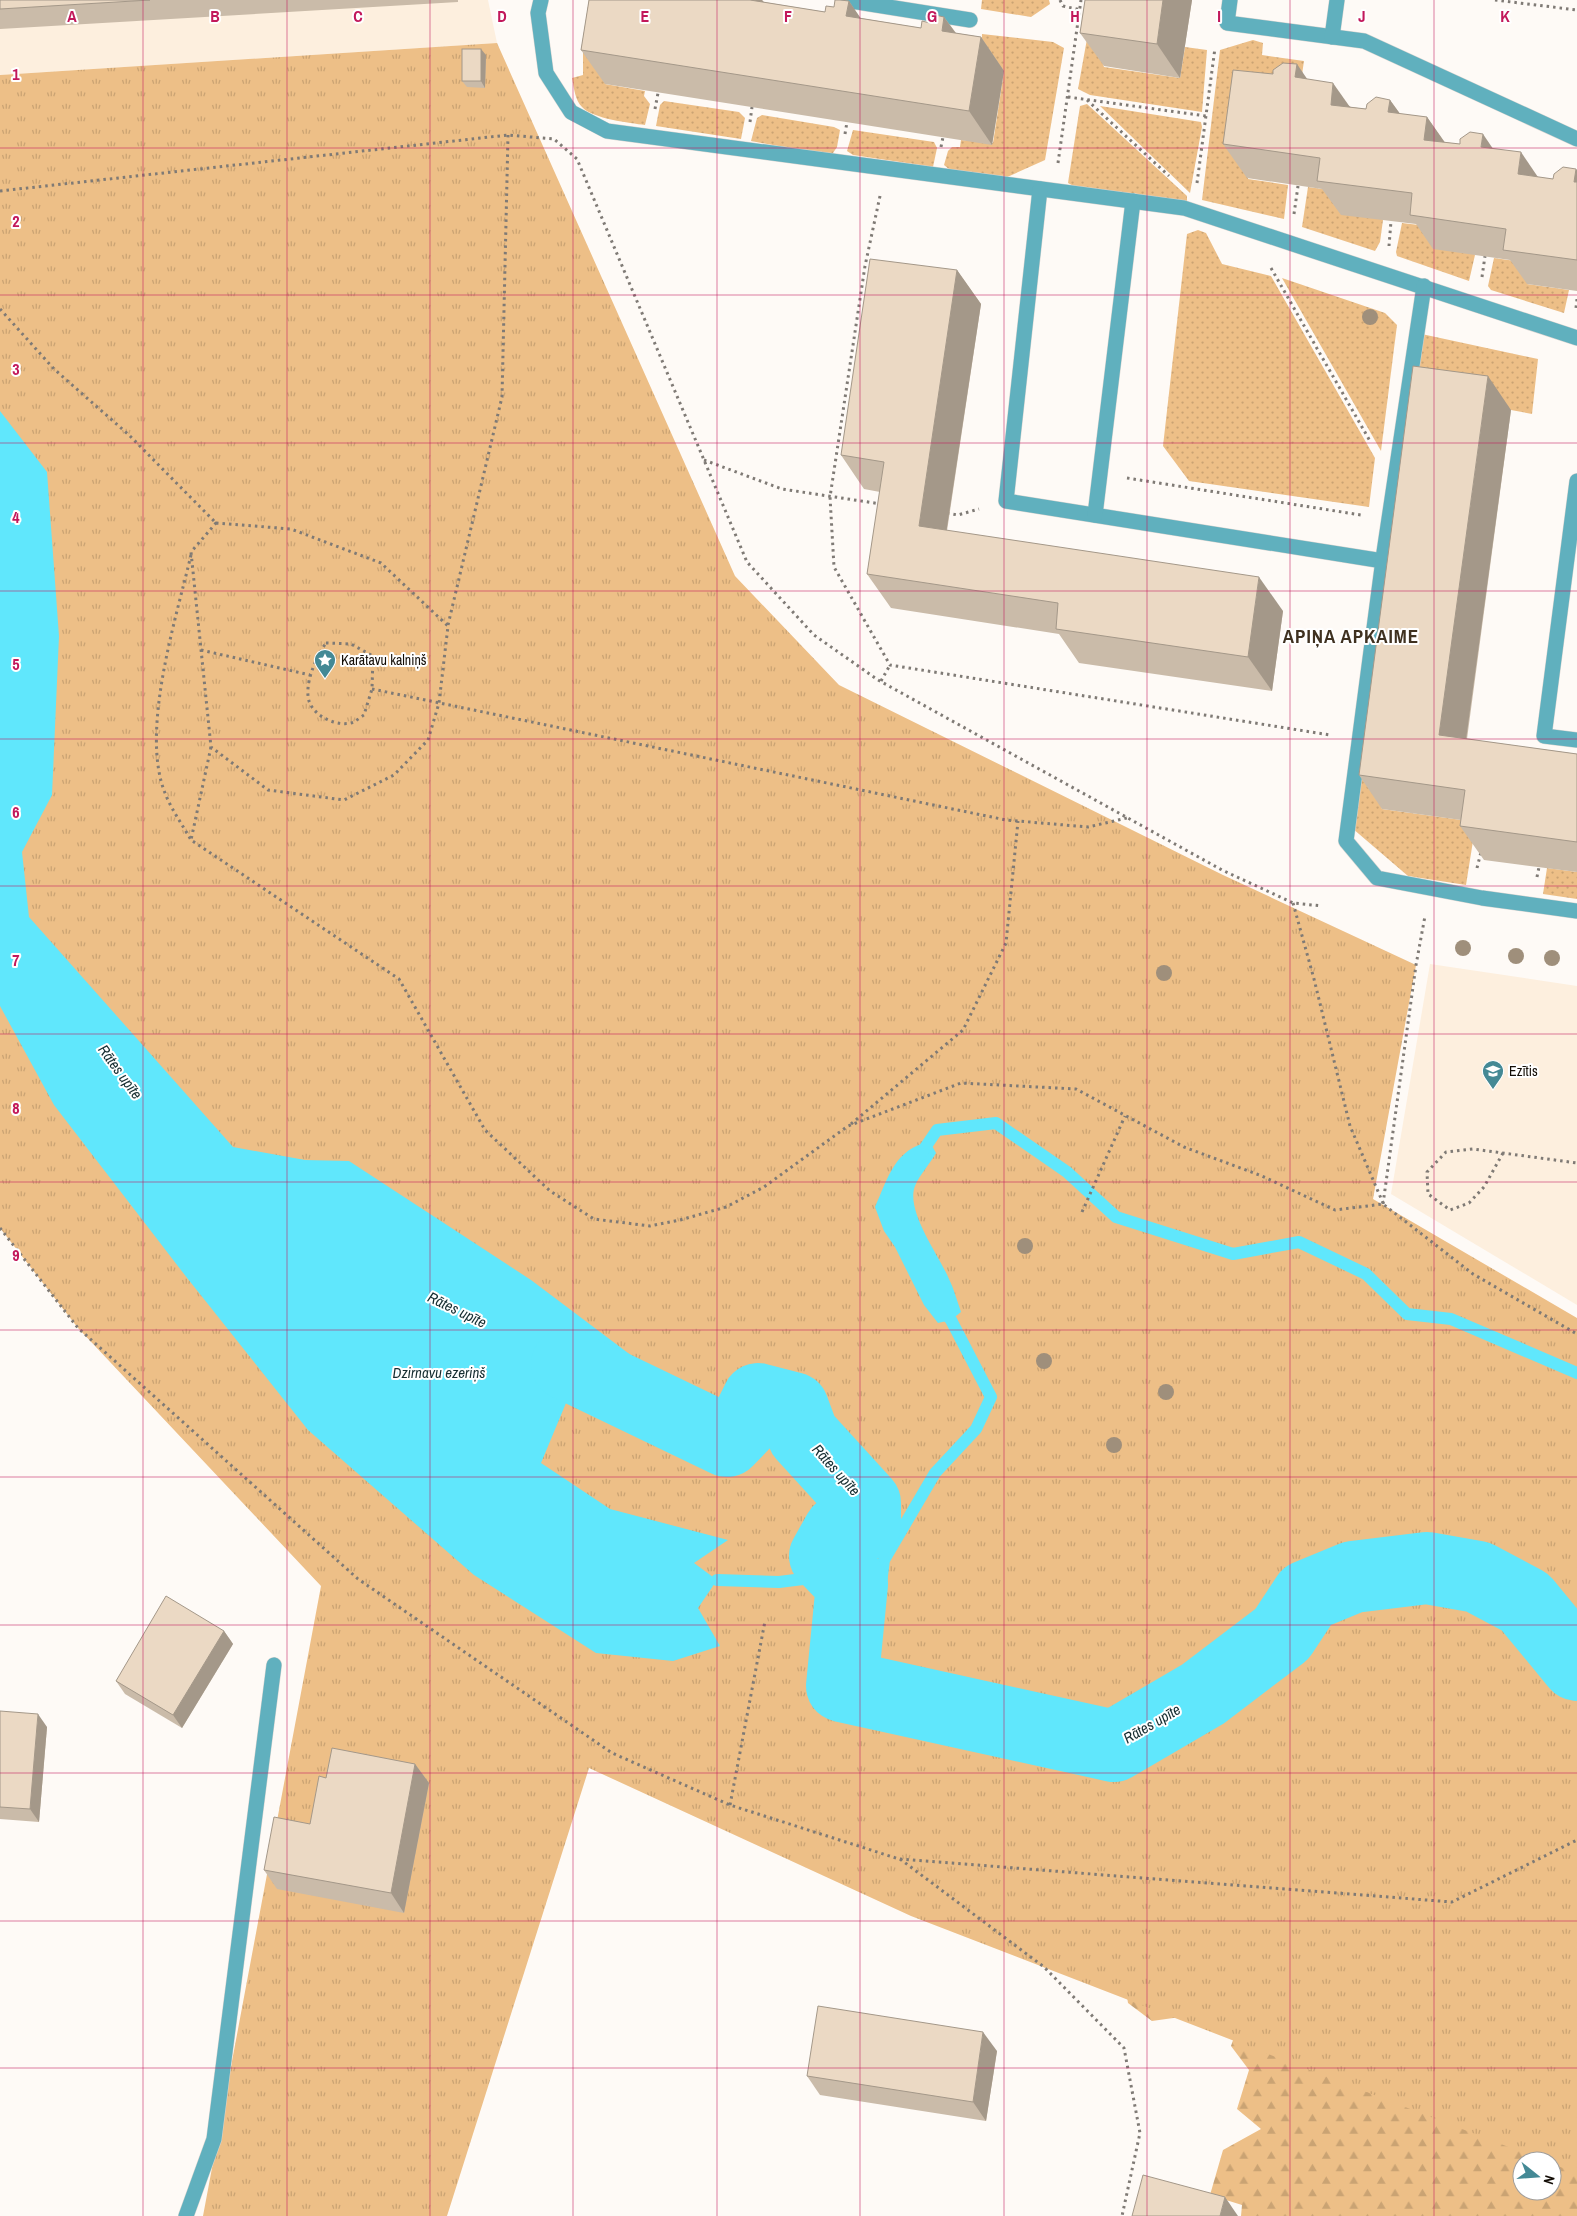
<svg xmlns="http://www.w3.org/2000/svg" width="1577" height="2216" font-family="'Archivo Narrow',sans-serif">
  <style>
    .built { fill: #fdefde }
    .grass { fill: url(#grass-dots) }
    .forest { fill: url(#forest-firs); fill-rule: evenodd }
    .park { fill: url(#park-tufts) }
    .water { fill: #60e7fc }
    .lines { fill: none; stroke-linecap: round; stroke-linejoin: round }
    .stream { stroke: #60e7fc; stroke-width: 12 }
    .river { stroke: #60e7fc; stroke-width: 72 }
    .minor-casing { stroke: #d8d4d0; stroke-width: 16 }
    .path { stroke: #7f7a75; stroke-width: 3; stroke-dasharray: 2.5 4; stroke-linecap: butt }
    .minor { stroke: #60b0be; stroke-width: 15 }
    .tree { fill: #9f8f7b }
    .wall { fill: #cabba9 }
    .shaded-wall { fill: #a49889 }
    .building { fill: #ebd9c4; stroke: #a49889 }
    .grid { fill: none; stroke: #c2185b; stroke-width: 1; stroke-opacity: 0.55 }
    .labels { text-anchor: middle; stroke-width: 4; stroke-linejoin: round; paint-order: stroke }
    .poi-label { font-size: 14px; fill: #130d06; stroke: #fff; text-anchor: start }
    .water-label { font-size: 15px; font-style: italic; fill: #162d31; stroke: #fff }
    .district-label { font-size: 19px; font-weight: bold; letter-spacing: 1px; fill: #3f3120; stroke: #fff }
    .grid-label { font-size: 16px; text-anchor: middle; font-weight: bold; fill: #c2185b; stroke: #fff; stroke-width: 4; stroke-linejoin: round; paint-order: stroke }
  </style>
  <defs>
    <pattern id="grass-dots" width="8" height="8" patternUnits="userSpaceOnUse" patternTransform="scale(1.25)"><rect width="8" height="8" fill="#edbf87"/><path d="M2 2h.1M6 6h.1" fill="none" stroke="#caa373" stroke-width="1.8" stroke-linecap="round"/></pattern>
    <pattern id="forest-firs" width="22" height="20" patternUnits="userSpaceOnUse" patternTransform="scale(1.25)"><rect width="22" height="20" fill="#edbf87"/><path d="M5 1l3.5 6h-7zM16 11l3.5 6h-7z" fill="#caa373"/></pattern>
    <pattern id="park-tufts" width="24" height="20" patternUnits="userSpaceOnUse" patternTransform="scale(1.25)"><rect width="24" height="20" fill="#edbf87"/><path d="M3 7l-1-3M5 7V3M7 7l1-3M15 17l-1-3M17 17v-4M19 17l1-3" fill="none" stroke="#caa373"/></pattern>
  </defs>
  <rect width="100%" height="100%" fill="#fefaf6"/>
  <!-- built -->
  <g class="built">
    <polygon points="0,0 488,0 497,43 0,75"/>
    <polygon points="1430,964 1577,986 1577,1305 1391,1194"/>
  </g>
  <!-- grass -->
  <g class="grass">
    <path d="M589,0H660L605,84L645,91L644,96L650,104L645,125C630,123 593,119 582,107C575,100 574,88 572,78L583,75V39Z"/>
    <polygon points="982,0 1049,0 1050,4 1031,17 981,9"/>
    <polygon points="1090,22 1104,67 1180,78 1185,47 1207,50 1202,112 1090,95 1078,89"/>
    <polygon points="982,34 1053,42 1064,48 1045,160 1005,178 950,170 944,165 948,151 952,147 960,147 961,140 993,143 1004,71 981,67"/>
    <polygon points="1253,40 1263,43 1262,55 1304,61 1297,108 1258,103 1248,179 1288,185 1284,219 1202,200 1220,50"/>
    <polygon points="664,101 739,112 745,118 741,139 656,126 660,105"/>
    <polygon points="1087,104 1187,196 1187,202 1077,188 1068,183 1080,106"/>
    <polygon points="1100,106 1201,122 1202,127 1190,193"/>
    <polygon points="762,115 834,127 840,130 837,147 831,156 751,141 757,118"/>
    <polygon points="853,130 934,142 937,148 933,167 853,155 847,151"/>
    <polygon points="1308,187 1343,192 1383,220 1380,242 1375,251 1302,227"/>
    <polygon points="1402,223 1436,227 1475,255 1469,281 1397,256 1396,252"/>
    <polygon points="1198,230 1206,233 1222,264 1271,276 1375,458 1369,507 1189,481 1163,446 1187,234"/>
    <polygon points="1494,258 1530,263 1527,284 1569,290 1564,313 1491,290 1488,286"/>
    <polygon points="1282,278 1385,313 1397,325 1381,451"/>
    <polygon points="1417,333 1538,359 1532,414 1511,410 1400,447"/>
    <polygon points="1365,744 1382,809 1476,822 1466,885 1408,876 1352,828"/>
    <polygon points="1547,868 1577,872 1577,899 1543,894"/>
  </g>
  <!-- forest -->
  <path class="forest" d="M1122,1965L1577,2106V2216H1241L1242,2205L1210,2195L1223,2150L1261,2129L1237,2109L1249,2070L1231,2046L1244,2008L1152,2021L1128,2003ZM1522,2161H1552V2191H1522Z"/>
  <!-- park -->
  <polygon class="park" points="497,43 735,576 839,685 1223,875 1416,965 1373,1199 1577,1318 1577,2173 1552,2164 1552,2161 1545,2161 911,1916 589,1768 447,2216 203,2216 321,1586 78,1328 0,1228 0,75"/>
  <!-- water -->
  <g class="water">
    <polygon points="0,411 47,472 59,636 52,795 22,852 29,917 233,1147 305,1160 349,1161 531,1280 632,1356 656,1407 624,1414 571,1391 541,1463 610,1509 728,1540 694,1563 717,1580 698,1608 720,1646 673,1661 596,1653 474,1575 308,1430 184,1274 54,1105 0,1006"/>
    <path d="M930,1142L936,1153C930,1164 920,1174 915,1186C905,1211 940,1257 949,1279C954,1289 957,1301 961,1312L951,1320L938,1323L924,1305L895,1247L884,1231L875,1207C888,1178 895,1148 930,1142Z"/>
  </g>
  <g class="lines">
    <!-- stream -->
    <g class="stream">
      <polyline points="920,1155 937,1130 996,1123 1067,1172 1116,1217 1233,1254 1299,1242 1366,1274 1407,1314 1451,1319 1577,1373"/>
      <polyline points="865,1503 898,1534"/>
      <polyline points="717,1580 779,1582 811,1578 825,1556"/>
      <polyline points="852,1584 865,1588 873,1577 864,1548 871,1544 894,1542"/>
      <polyline points="876,1622 884,1560 935,1473 976,1429 991,1397 951,1320 941,1308"/>
    </g>
    <!-- river -->
    <polyline class="river" points="567,1364 727,1441 748,1419 758,1399 793,1408 803,1435 865,1503 865,1525 839,1531 825,1556 852,1584 842,1686 1114,1746 1203,1694 1282,1634 1307,1596 1353,1577 1427,1568 1478,1577 1525,1602 1577,1665"/>
    <!-- minor casing -->
    <g class="minor-casing">
      <g id="minor">
        <polyline points="541,0 538,13 546,73 571,112 607,131 1184,208 1577,338"/>
        <polyline points="845,0 970,20"/>
        <polyline points="1230,0 1227,23 1364,41 1577,139"/>
        <polyline points="1332,37 1337,0"/>
        <polyline points="1040,189 1006,501 1383,561"/>
        <polyline points="1424,286 1384,552 1346,841 1377,878 1482,898 1577,911"/>
        <polyline points="1577,481 1544,736 1577,740"/>
        <polyline points="1095,515 1133,201"/>
        <polyline points="186,2216 214,2139 274,1665"/>
      </g>
    </g>
    <!-- path -->
    <g class="path">
      <polyline points="1060,0 1063,6 1081,10"/>
      <polyline points="1495,0 1577,10"/>
      <polyline points="1068,97 1206,116"/>
      <polyline points="1087,100 1169,176"/>
      <polyline points="655,109 658,93"/>
      <polyline points="750,122 752,107"/>
      <polyline points="845,134 847,122"/>
      <polyline points="941,147 943,137"/>
      <polyline points="1058,163 1081,0"/>
      <polyline points="1197,183 1215,48"/>
      <polyline points="0,191 508,135 554,139 577,159 747,562 814,635 878,680 1222,870 1293,903 1322,906"/>
      <polyline points="880,196 865,266 830,497 834,567 890,665 1330,735"/>
      <polyline points="1294,214 1298,186"/>
      <polyline points="1389,246 1391,221"/>
      <polyline points="1271,268 1370,441"/>
      <polyline points="1482,277 1485,256"/>
      <polyline points="1576,308 1577,299"/>
      <polyline points="0,309 54,369 129,435 216,523"/>
      <polyline points="704,460 782,489 881,504"/>
      <polyline points="1127,478 1361,515"/>
      <polyline points="947,513 958,515 979,509"/>
      <polygon points="216,523 291,529 381,563 448,626 439,703 428,740 394,775 344,800 268,790 211,747 191,552"/>
      <path d="M191,555C176,619 140,731 165,793C171,809 182,824 191,840"/>
      <polyline points="448,625 502,397 508,135"/>
      <path d="M326,643L351,644L373,656L372,689L364,715C361,717 357,720 354,722C339,728 314,717 309,701C304,684 316,657 326,643Z"/>
      <polyline points="201,650 310,675"/>
      <polyline points="881,681 890,665"/>
      <polyline points="372,689 1006,820 1088,827 1127,818"/>
      <polyline points="211,747 191,840 399,979 485,1130 550,1191 594,1219 650,1226 680,1220 726,1207 764,1187 848,1126 961,1083 1076,1089 1184,1147 1262,1176 1335,1210 1383,1204 1473,1274 1577,1334"/>
      <polyline points="1477,868 1481,852"/>
      <polyline points="1537,877 1539,867"/>
      <polyline points="1293,903 1314,979 1350,1126 1383,1203"/>
      <polyline points="851,1124 963,1030 1006,943 1018,821"/>
      <polyline points="1503,1153 1484,1187 1469,1203 1450,1210 1428,1194 1427,1172 1446,1152 1473,1149 1577,1163"/>
      <polyline points="1383,1204 1416,965 1425,916"/>
      <polyline points="1082,1212 1125,1116"/>
      <polyline points="0,1228 78,1328 358,1579 612,1753 730,1805 899,1859 1452,1902 1577,1840"/>
      <polyline points="730,1805 765,1621"/>
      <polyline points="900,1859 1044,1967 1124,2048 1140,2133 1122,2216"/>
    </g>
    <!-- minor -->
    <use href="#minor" class="minor"/>
  </g>
  <!-- trees -->
  <g class="tree">
    <circle cx="1370" cy="317" r="8"/>
    <circle cx="1463" cy="948" r="8"/>
    <circle cx="1516" cy="956" r="8"/>
    <circle cx="1552" cy="958" r="8"/>
    <circle cx="1164" cy="973" r="8"/>
    <circle cx="1025" cy="1246" r="8"/>
    <circle cx="1044" cy="1361" r="8"/>
    <circle cx="1166" cy="1392" r="8"/>
    <circle cx="1114" cy="1445" r="8"/>
  </g>
  <!-- wall -->
  <g class="wall">
    <polygon points="0,0 458,0 458,2 0,29"/>
    <polygon points="589,0 762,0 764,2 825,12 849,1 860,18 921,28 944,17 956,33 981,37 1004,71 992,145 605,84 581,50"/>
    <polygon points="1085,0 1192,0 1180,78 1104,66 1080,33"/>
    <polygon points="486,55 485,88 467,87 462,81"/>
    <polygon points="1273,74 1307,79 1351,107 1366,109 1390,100 1400,114 1427,117 1444,142 1493,149 1538,177 1553,179 1577,170 1577,291 1527,284 1510,260 1433,249 1416,224 1341,215 1322,189 1247,178 1223,144"/>
    <polygon points="957,270 981,304 947,531 1283,611 1272,691 1079,663 1059,634 891,608 867,574 880,492 864,489 841,455"/>
    <polygon points="1511,410 1467,739 1577,754 1577,872 1484,860 1460,826 1461,820 1382,809 1359,775"/>
    <polygon points="224,1631 233,1644 182,1728 125,1694 116,1681"/>
    <polygon points="0,1711 47,1727 39,1822 0,1819"/>
    <polygon points="415,1764 429,1783 404,1913 277,1889 264,1870 310,1824 326,1778"/>
    <polygon points="997,2051 986,2121 820,2095 807,2076"/>
  </g>
  <!-- shaded-wall -->
  <g class="shaded-wall">
    <polygon points="750,0 762,0 776,20"/>
    <polygon points="1163,0 1192,0 1180,78 1157,44"/>
    <polygon points="849,1 872,35 846,16"/>
    <polygon points="944,17 968,50 942,31"/>
    <polygon points="981,37 1004,71 992,145 969,111"/>
    <polygon points="481,49 486,55 485,88 481,81"/>
    <polygon points="1297,64 1320,98 1295,77"/>
    <polygon points="1333,83 1357,117 1331,105"/>
    <polygon points="1390,100 1414,133 1388,112"/>
    <polygon points="1427,117 1451,151 1424,140"/>
    <polygon points="1483,134 1506,168 1481,147"/>
    <polygon points="1521,152 1544,186 1518,174"/>
    <polygon points="1576,169 1577,170 1577,186 1574,182"/>
    <polygon points="957,270 981,304 942,560 919,526"/>
    <polygon points="1488,376 1511,410 1462,769 1439,735"/>
    <polygon points="1259,577 1283,611 1272,691 1248,657"/>
    <polygon points="224,1631 233,1644 182,1728 173,1715"/>
    <polygon points="38,1714 47,1727 39,1822 30,1809"/>
    <polygon points="415,1764 429,1783 404,1913 391,1893"/>
    <polygon points="983,2032 997,2051 986,2121 973,2102"/>
    <polygon points="1225,2197 1238,2216 1220,2216"/>
  </g>
  <!-- building -->
  <g class="building">
    <polygon points="0,0 150,0 0,9"/>
    <polygon points="589,0 750,0 825,12 826,6 834,7 835,0 840,0 849,1 846,16 921,28 922,21 930,23 931,14 944,17 942,31 981,37 969,111 581,50"/>
    <polygon points="1085,0 1163,0 1157,44 1080,33"/>
    <rect x="462" y="49" width="19" height="32"/>
    <polygon points="1283,63 1297,64 1295,77 1333,83 1331,105 1366,109 1367,104 1376,97 1390,100 1388,112 1427,117 1424,140 1460,144 1460,139 1470,132 1483,134 1481,147 1521,152 1518,174 1553,179 1554,174 1563,167 1576,169 1574,182 1577,182 1577,260 1503,250 1506,229 1410,215 1412,193 1317,181 1320,158 1223,144 1233,70 1273,74 1273,70"/>
    <polygon points="870,259 957,270 919,526 1259,577 1248,657 1056,629 1058,603 867,574 884,462 841,455"/>
    <polygon points="1413,366 1488,376 1439,735 1577,754 1577,842 1460,826 1465,790 1359,775"/>
    <polygon points="166,1596 224,1631 173,1715 116,1681"/>
    <polygon points="0,1711 38,1714 30,1809 0,1807"/>
    <polygon points="332,1748 415,1764 391,1893 264,1870 274,1817 310,1824 319,1776 326,1778"/>
    <polygon points="818,2006 983,2032 973,2102 807,2076"/>
    <polygon points="1143,2175 1225,2197 1220,2216 1132,2216"/>
  </g>
  <!-- grid -->
  <path class="grid" d="M143,0V2216M287,0V2216M430,0V2216M573,0V2216M717,0V2216M860,0V2216M1004,0V2216M1147,0V2216M1290,0V2216M1434,0V2216M0,148H1577M0,295H1577M0,443H1577M0,591H1577M0,739H1577M0,886H1577M0,1034H1577M0,1182H1577M0,1330H1577M0,1477H1577M0,1625H1577M0,1773H1577M0,1921H1577M0,2068H1577"/>
  <!-- icons -->
  <defs>
    <g id="sight-pin" transform="scale(1.125)"><path d="M0 17L-7.5 6A9.5 9.5 0 1 1 7.5 6Z" fill="#448995" stroke="#fff"/><path d="M0-6L1.8-2.2L6-1.7L2.9 1.2L3.7 5.4L0 3.3L-3.7 5.4L-2.9 1.2L-6-1.7L-1.8-2.2Z" fill="#fff"/></g>
    <g id="school-pin" transform="scale(1.125)"><path d="M0 17L-7.5 6A9.5 9.5 0 1 1 7.5 6Z" fill="#448995" stroke="#fff"/><path d="M0-5L7-2L0 1L-7-2ZM-4 1L0 2.5L4 1V4Q0 6-4 4Z" fill="#fff"/></g>
  </defs>
  <g fill-rule="evenodd">
    <use href="#sight-pin" x="325" y="660"/>
    <use href="#school-pin" x="1493" y="1071"/>
  </g>
  <g class="labels">
    <!-- poi labels -->
    <g class="poi-label">
      <text x="341" y="665">Karātavu kalniņš</text>
      <text x="1509" y="1076">Ezītis</text>
    </g>
    <!-- water labels -->
    <g class="water-label">
      <text transform="translate(120 1072) rotate(54)" y="5">Rātes upīte</text>
      <text transform="translate(457 1310) rotate(26)" y="5">Rātes upīte</text>
      <text x="439" y="1378">Dzirnavu ezeriņš</text>
      <text transform="translate(836 1470) rotate(48)" y="5">Rātes upīte</text>
      <text transform="translate(1152 1724) rotate(-30)" y="5">Rātes upīte</text>
    </g>
    <!-- district labels -->
    <g class="district-label">
      <text x="1351" y="643">APIŅA APKAIME</text>
    </g>
  </g>
  <g class="grid-label">
    <text x="72" y="22">A</text>
    <text x="215" y="22">B</text>
    <text x="358" y="22">C</text>
    <text x="502" y="22">D</text>
    <text x="645" y="22">E</text>
    <text x="788" y="22">F</text>
    <text x="932" y="22">G</text>
    <text x="1075" y="22">H</text>
    <text x="1219" y="22">I</text>
    <text x="1362" y="22">J</text>
    <text x="1505" y="22">K</text>
    <text x="16" y="80">1</text>
    <text x="16" y="227">2</text>
    <text x="16" y="375">3</text>
    <text x="16" y="523">4</text>
    <text x="16" y="670">5</text>
    <text x="16" y="818">6</text>
    <text x="16" y="966">7</text>
    <text x="16" y="1114">8</text>
    <text x="16" y="1261">9</text>
  </g>
  <!-- north arrow -->
  <g transform="translate(1537 2176) rotate(107)"><circle r="24" fill="#ffffff" stroke="#a19e9b"/>
  <path d="M0-4L9 19L0 12L-9 19Z" fill="#448995"/>
  <text y="-8" font-size="14" font-weight="bold" text-anchor="middle" fill="#130d06">N</text>
  </g>
</svg>
